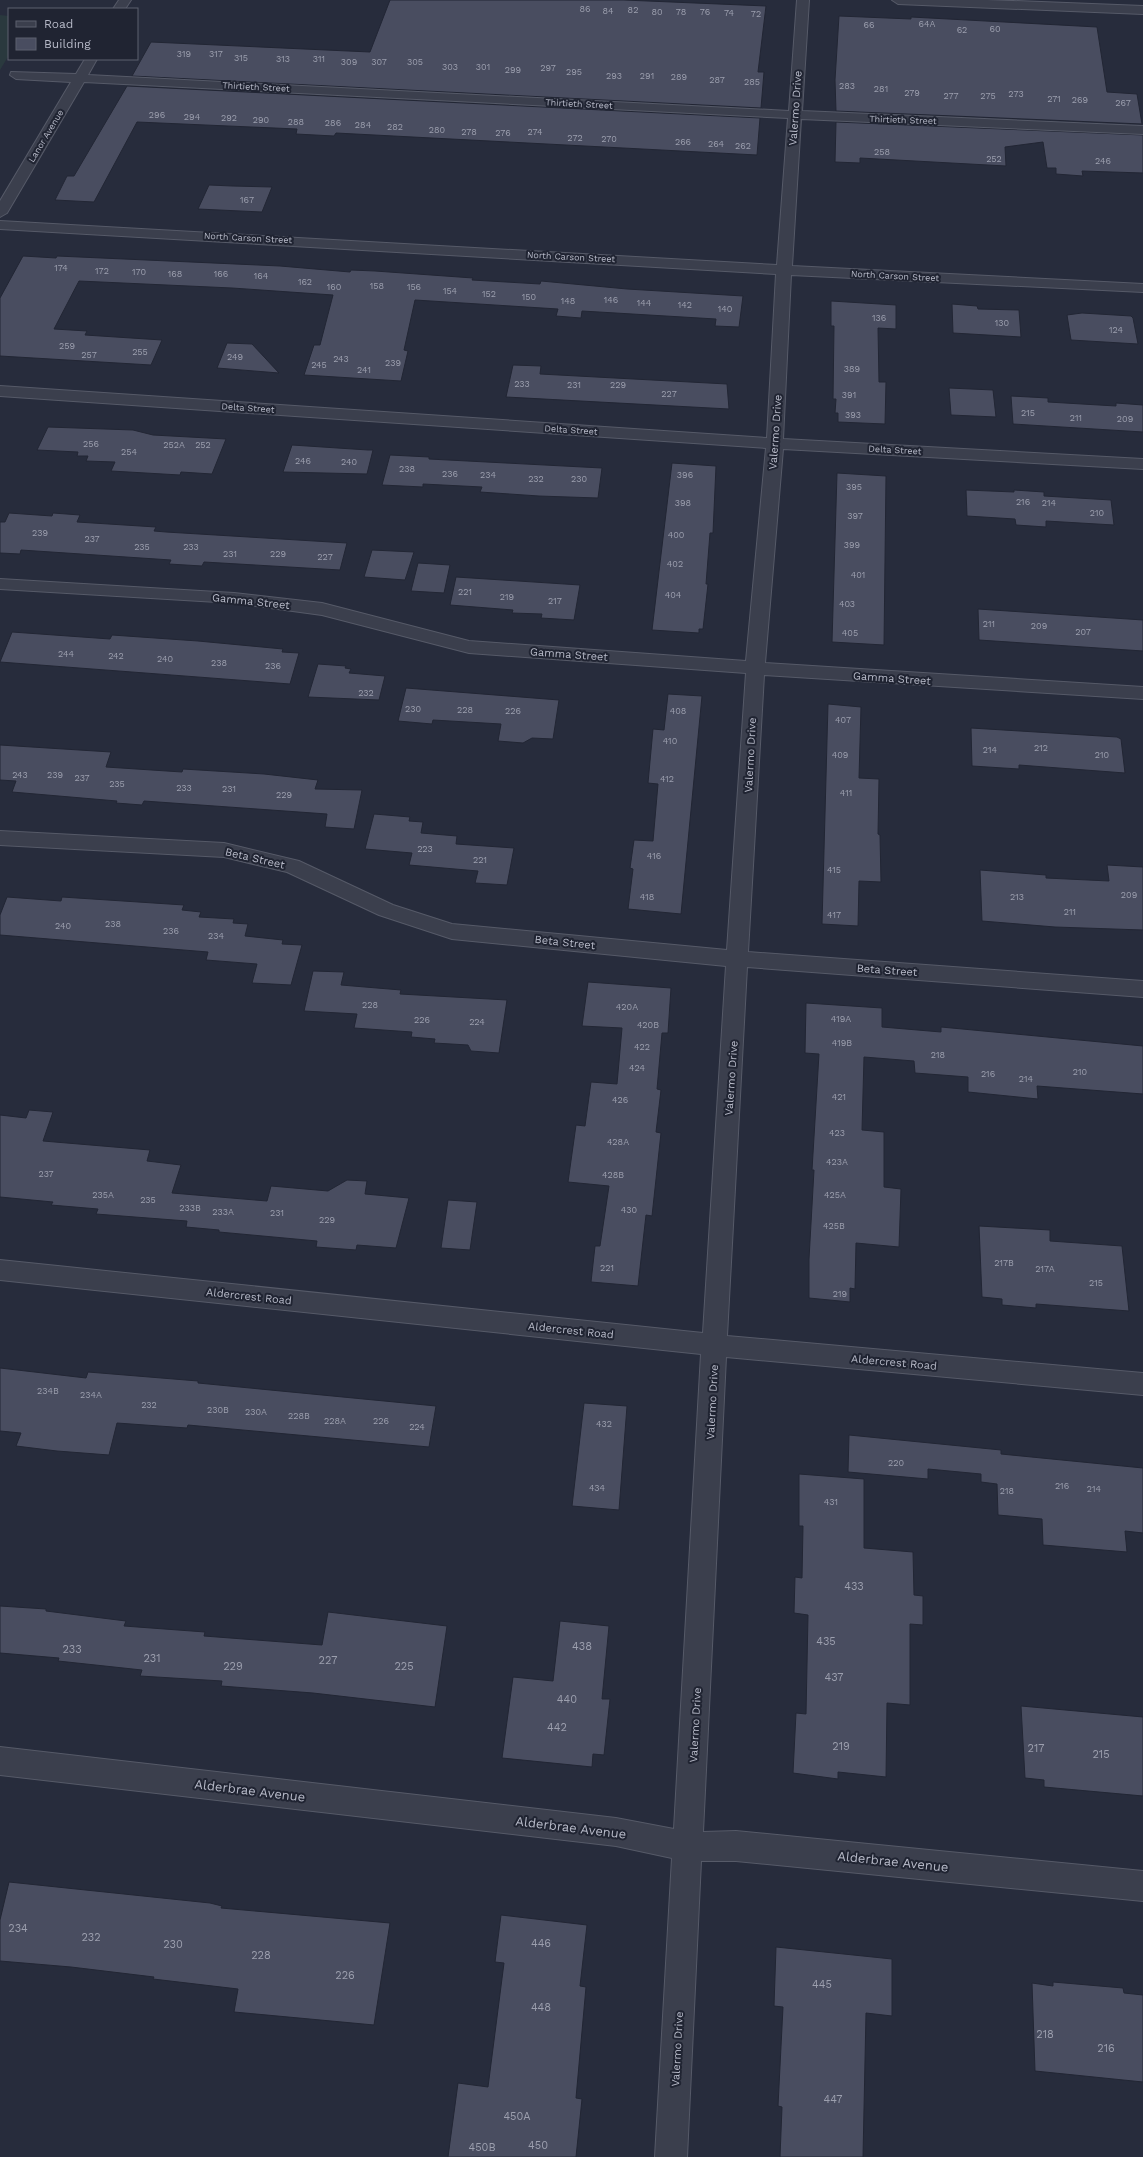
<svg xmlns="http://www.w3.org/2000/svg" width="1143" height="2157" font-family="'Work Sans',sans-serif">
  <style>
    .green { fill: #2a393e }
    .building { fill: #494d60; stroke: #222634 }
    .lines { fill: none; stroke-linecap: round; stroke-linejoin: round }
    .minor-casing { stroke: #565a68; stroke-width: 2 }
    .minor { fill: #3b3f4d; fill-rule: evenodd }
    .labels { text-anchor: middle; stroke-width: 4; stroke-linejoin: round; paint-order: stroke }
    .number-label { font-size: 9px; fill: #9c9fae }
    .far-street-label { font-size: 9px; fill: #b7bac8; stroke: #202432 }
    .street-label { font-size: 11px; fill: #b7bac8; stroke: #202432 }
    .near-number-label { font-size: 11px; fill: #9c9fae }
    .near-street-label { font-size: 13px; fill: #b7bac8; stroke: #202432 }
  </style>
  <rect width="100%" height="100%" fill="#272c3c"/>
  <!-- green -->
  <polygon class="green" points="0,15 9,16 9,55 0,70"/>
  <!-- building -->
  <g class="building">
    <polygon points="390,0 624,0 766,6 758,72 764,72 761,108 132,76 151,42 370,52"/>
    <polygon points="839,16 911,19 911,17 1097,27 1107,92 1137,94 1142,124 836,111 835,80"/>
    <polygon points="127,86 760,118 757,155 336,133 334,136 296,134 297,129 137,122 94,202 55,200 67,176 74,176"/>
    <polygon points="836,122 1143,135 1143,173 1082,171 1083,176 1056,174 1056,168 1047,168 1043,142 1005,147 1006,166 860,158 860,163 835,162"/>
    <polygon points="209,185 232,186 272,187 262,212 198,209"/>
    <polygon points="23,256 56,258 57,256 280,266 350,272 351,270 375,271 473,278 472,280 540,284 541,281 627,289 743,296 739,327 715,326 716,319 582,311 581,318 556,316 558,309 415,300 404,350 408,351 401,381 304,375 314,345 320,345 333,295 232,288 79,281 54,329 87,331 85,335 162,340 151,365 0,356 0,298"/>
    <polygon points="831,301 896,305 896,329 878,328 879,382 886,382 885,424 838,422 838,413 835,413 836,399 833,399 834,326 831,326"/>
    <polygon points="952,304 977,306 978,309 1019,310 1021,337 953,333"/>
    <polygon points="1082,313 1131,316 1133,318 1138,344 1071,340 1067,315"/>
    <polygon points="227,343 252,344 279,373 217,368"/>
    <polygon points="513,365 541,366 540,374 727,384 729,409 506,397"/>
    <polygon points="949,388 993,390 996,417 951,415"/>
    <polygon points="1011,396 1048,398 1048,402 1116,406 1116,403 1143,405 1143,432 1013,424"/>
    <polygon points="48,427 133,430 153,435 226,439 212,474 181,472 180,475 111,471 115,462 86,461 88,456 77,456 78,452 37,450"/>
    <polygon points="292,445 368,450 373,450 367,474 283,472"/>
    <polygon points="390,455 429,457 429,459 602,468 598,498 539,496 480,492 482,487 423,484 423,487 382,485"/>
    <polygon points="672,463 716,466 713,533 710,533 706,584 708,584 703,629 699,629 699,633 652,630"/>
    <polygon points="837,473 886,476 884,645 832,642"/>
    <polygon points="966,490 1014,492 1014,490 1044,492 1044,496 1111,500 1114,525 1046,521 1046,527 1016,525 1015,519 967,516"/>
    <polygon points="9,513 52,516 53,513 80,515 77,522 156,527 154,531 166,532 347,543 340,570 204,562 202,566 169,564 171,560 21,550 20,554 0,553 0,522 5,522"/>
    <polygon points="372,550 414,552 405,580 364,577"/>
    <polygon points="418,563 450,565 444,593 411,591"/>
    <polygon points="456,577 580,585 574,620 541,618 542,614 512,613 513,610 450,605"/>
    <polygon points="978,609 1143,620 1143,651 979,640"/>
    <polygon points="12,632 110,639 112,635 198,641 283,649 282,652 299,653 290,684 0,662"/>
    <polygon points="318,664 346,666 345,668 351,669 349,673 385,676 379,700 308,697"/>
    <polygon points="406,688 559,700 553,739 532,738 523,743 498,741 501,724 433,720 432,724 398,721"/>
    <polygon points="668,694 702,696 681,914 628,909 633,869 630,868 634,840 653,841 658,784 648,783 653,729 664,730"/>
    <polygon points="828,704 861,707 859,778 879,779 878,834 880,835 881,882 859,881 858,926 822,924"/>
    <polygon points="971,728 1117,737 1121,739 1125,773 1019,765 1019,769 972,766"/>
    <polygon points="0,745 111,752 106,767 182,772 183,769 264,774 318,780 315,789 362,790 354,829 325,827 327,814 144,801 142,805 116,803 117,801 12,792 16,781 0,780"/>
    <polygon points="374,814 410,817 409,821 423,822 421,833 457,836 456,844 514,848 507,885 475,883 478,871 409,865 412,853 365,849"/>
    <polygon points="1107,865 1143,867 1143,930 1055,927 982,921 980,870 1046,875 1046,878 1109,881"/>
    <polygon points="7,897 61,901 62,897 184,905 182,910 201,912 199,917 234,919 233,923 248,924 245,936 283,940 282,944 302,945 291,985 252,983 257,964 206,960 208,952 0,935 0,915"/>
    <polygon points="313,971 344,972 341,985 401,990 400,994 507,1000 499,1053 471,1051 468,1045 434,1043 435,1039 411,1037 412,1032 354,1028 357,1014 304,1011"/>
    <polygon points="588,982 671,988 668,1033 662,1033 657,1089 661,1090 656,1132 661,1133 652,1216 646,1215 638,1286 591,1282 595,1246 600,1246 609,1186 568,1182 576,1125 585,1126 591,1082 617,1084 622,1028 582,1026"/>
    <polygon points="806,1003 882,1008 882,1027 941,1032 941,1027 1143,1046 1143,1094 1037,1086 1038,1099 968,1092 968,1077 915,1073 914,1061 864,1057 862,1130 884,1132 884,1187 901,1189 899,1247 856,1243 855,1289 850,1288 850,1302 809,1298 809,1259 814,1170 812,1170 819,1054 805,1053"/>
    <polygon points="29,1110 53,1112 43,1141 150,1150 147,1161 181,1165 172,1193 267,1201 271,1186 328,1191 347,1180 367,1181 365,1194 409,1198 396,1248 357,1245 356,1250 316,1247 317,1241 219,1232 219,1230 186,1227 187,1221 96,1214 98,1209 51,1205 53,1202 0,1197 0,1115 26,1118"/>
    <polygon points="448,1200 477,1202 470,1250 441,1248"/>
    <polygon points="979,1226 1050,1230 1050,1241 1122,1246 1129,1311 1036,1304 1036,1308 1002,1305 1002,1299 982,1297"/>
    <polygon points="0,1368 86,1378 88,1372 198,1381 198,1383 436,1406 429,1447 188,1425 187,1428 117,1423 109,1455 57,1451 16,1446 21,1433 0,1431"/>
    <polygon points="584,1403 627,1406 619,1510 572,1506"/>
    <polygon points="849,1435 1001,1450 1001,1454 1143,1468 1143,1533 1125,1531 1127,1552 1043,1545 1042,1519 998,1515 997,1484 981,1482 981,1474 928,1469 928,1479 848,1472"/>
    <polygon points="799,1474 864,1479 864,1548 913,1552 914,1595 923,1596 923,1625 910,1624 910,1705 887,1703 886,1777 838,1772 838,1779 793,1773 796,1713 806,1714 808,1615 794,1613 795,1577 802,1578 803,1526 799,1526"/>
    <polygon points="0,1606 46,1609 46,1611 126,1621 124,1626 205,1632 204,1636 322,1645 328,1612 447,1626 435,1707 313,1693 221,1686 222,1681 140,1676 142,1670 58,1661 59,1658 0,1653"/>
    <polygon points="560,1621 609,1626 602,1699 610,1699 604,1755 593,1754 592,1767 502,1758 513,1677 553,1681"/>
    <polygon points="1021,1706 1143,1717 1143,1796 1044,1787 1044,1780 1025,1778"/>
    <polygon points="9,1882 210,1903 222,1906 221,1908 390,1923 374,2025 234,2012 238,1989 153,1979 154,1977 71,1967 0,1961 0,1920"/>
    <polygon points="501,1915 587,1925 580,1986 586,1987 576,2098 582,2099 576,2157 448,2157 458,2083 488,2087 504,1963 495,1962"/>
    <polygon points="776,1947 892,1959 892,2016 866,2013 863,2157 780,2157 782,2107 778,2106 783,2007 774,2006"/>
    <polygon points="1053,1982 1123,1988 1124,1993 1143,1995 1143,2082 1035,2071 1032,1983 1053,1986"/>
  </g>
  <g class="lines">
    <!-- minor casing -->
    <g class="minor-casing">
      <g id="minor">
        <polygon points="119,0 131,0 125,9 113,9"/>
        <polygon points="797,0 809,0 802,111 1143,126 1143,134 801,119 792,266 1143,284 1143,292 791,275 783,439 1143,459 1143,469 783,449 765,663 1143,687 1143,699 764,675 748,952 1143,981 1143,997 747,967 727,1336 1143,1373 1143,1395 726,1357 703,1832 736,1831 1143,1871 1143,1901 736,1861 701,1861 687,2157 655,2157 672,1858 616,1846 0,1775 0,1747 616,1818 674,1829 701,1354 0,1280 0,1260 703,1333 726,966 452,939 379,915 287,872 224,857 0,845 0,831 224,843 299,861 393,905 452,924 727,950 746,673 469,653 322,615 234,603 0,589 0,579 234,593 322,603 469,641 746,661 766,448 0,396 0,386 767,438 776,274 0,229 0,221 777,265 788,118 84,82 7,213 0,217 0,201 71,82 16,79 10,75 11,72 76,74 85,59 97,59 88,75 789,111"/>
        <polygon points="892,0 987,0 1143,6 1143,14 898,4"/>
      </g>
    </g>
    <!-- minor -->
    <use href="#minor" class="minor"/>
  </g>
  <g class="labels">
    <!-- number labels -->
    <g class="number-label">
      <text x="585" y="12">86</text>
      <text x="633" y="13">82</text>
      <text x="608" y="14">84</text>
      <text x="657" y="15">80</text>
      <text x="681" y="15">78</text>
      <text x="705" y="15">76</text>
      <text x="729" y="16">74</text>
      <text x="756" y="17">72</text>
      <text x="927" y="27">64A</text>
      <text x="869" y="28">66</text>
      <text x="995" y="32">60</text>
      <text x="962" y="33">62</text>
      <text x="184" y="57">319</text>
      <text x="216" y="57">317</text>
      <text x="241" y="61">315</text>
      <text x="283" y="62">313</text>
      <text x="319" y="62">311</text>
      <text x="349" y="65">309</text>
      <text x="379" y="65">307</text>
      <text x="415" y="65">305</text>
      <text x="450" y="70">303</text>
      <text x="483" y="70">301</text>
      <text x="548" y="71">297</text>
      <text x="513" y="73">299</text>
      <text x="574" y="75">295</text>
      <text x="614" y="79">293</text>
      <text x="647" y="79">291</text>
      <text x="679" y="80">289</text>
      <text x="717" y="83">287</text>
      <text x="752" y="85">285</text>
      <text x="847" y="89">283</text>
      <text x="881" y="92">281</text>
      <text x="912" y="96">279</text>
      <text x="1016" y="97">273</text>
      <text x="951" y="99">277</text>
      <text x="988" y="99">275</text>
      <text x="1054" y="102">271</text>
      <text x="1080" y="103">269</text>
      <text x="1123" y="106">267</text>
      <text x="157" y="118">296</text>
      <text x="192" y="120">294</text>
      <text x="229" y="121">292</text>
      <text x="261" y="123">290</text>
      <text x="296" y="125">288</text>
      <text x="333" y="126">286</text>
      <text x="363" y="128">284</text>
      <text x="395" y="130">282</text>
      <text x="437" y="133">280</text>
      <text x="469" y="135">278</text>
      <text x="535" y="135">274</text>
      <text x="503" y="136">276</text>
      <text x="575" y="141">272</text>
      <text x="609" y="142">270</text>
      <text x="683" y="145">266</text>
      <text x="716" y="147">264</text>
      <text x="743" y="149">262</text>
      <text x="882" y="155">258</text>
      <text x="994" y="162">252</text>
      <text x="1103" y="164">246</text>
      <text x="247" y="203">167</text>
      <text x="61" y="271">174</text>
      <text x="102" y="274">172</text>
      <text x="139" y="275">170</text>
      <text x="175" y="277">168</text>
      <text x="221" y="277">166</text>
      <text x="261" y="279">164</text>
      <text x="305" y="285">162</text>
      <text x="377" y="289">158</text>
      <text x="334" y="290">160</text>
      <text x="414" y="290">156</text>
      <text x="450" y="294">154</text>
      <text x="489" y="297">152</text>
      <text x="529" y="300">150</text>
      <text x="611" y="303">146</text>
      <text x="568" y="304">148</text>
      <text x="644" y="306">144</text>
      <text x="685" y="308">142</text>
      <text x="725" y="312">140</text>
      <text x="879" y="321">136</text>
      <text x="1002" y="326">130</text>
      <text x="1116" y="333">124</text>
      <text x="67" y="349">259</text>
      <text x="140" y="355">255</text>
      <text x="89" y="358">257</text>
      <text x="235" y="360">249</text>
      <text x="341" y="362">243</text>
      <text x="393" y="366">239</text>
      <text x="319" y="368">245</text>
      <text x="852" y="372">389</text>
      <text x="364" y="373">241</text>
      <text x="522" y="387">233</text>
      <text x="574" y="388">231</text>
      <text x="618" y="388">229</text>
      <text x="669" y="397">227</text>
      <text x="849" y="398">391</text>
      <text x="1028" y="416">215</text>
      <text x="853" y="418">393</text>
      <text x="1076" y="421">211</text>
      <text x="1125" y="422">209</text>
      <text x="91" y="447">256</text>
      <text x="174" y="448">252A</text>
      <text x="203" y="448">252</text>
      <text x="129" y="455">254</text>
      <text x="303" y="464">246</text>
      <text x="349" y="465">240</text>
      <text x="407" y="472">238</text>
      <text x="450" y="477">236</text>
      <text x="488" y="478">234</text>
      <text x="685" y="478">396</text>
      <text x="536" y="482">232</text>
      <text x="579" y="482">230</text>
      <text x="854" y="490">395</text>
      <text x="1023" y="505">216</text>
      <text x="683" y="506">398</text>
      <text x="1049" y="506">214</text>
      <text x="1097" y="516">210</text>
      <text x="855" y="519">397</text>
      <text x="40" y="536">239</text>
      <text x="676" y="538">400</text>
      <text x="92" y="542">237</text>
      <text x="852" y="548">399</text>
      <text x="142" y="550">235</text>
      <text x="191" y="550">233</text>
      <text x="230" y="557">231</text>
      <text x="278" y="557">229</text>
      <text x="325" y="560">227</text>
      <text x="675" y="567">402</text>
      <text x="858" y="578">401</text>
      <text x="465" y="595">221</text>
      <text x="673" y="598">404</text>
      <text x="507" y="600">219</text>
      <text x="555" y="604">217</text>
      <text x="847" y="607">403</text>
      <text x="989" y="627">211</text>
      <text x="1039" y="629">209</text>
      <text x="1083" y="635">207</text>
      <text x="850" y="636">405</text>
      <text x="66" y="657">244</text>
      <text x="116" y="659">242</text>
      <text x="165" y="662">240</text>
      <text x="219" y="666">238</text>
      <text x="273" y="669">236</text>
      <text x="366" y="696">232</text>
      <text x="413" y="712">230</text>
      <text x="465" y="713">228</text>
      <text x="513" y="714">226</text>
      <text x="678" y="714">408</text>
      <text x="843" y="723">407</text>
      <text x="670" y="744">410</text>
      <text x="1041" y="751">212</text>
      <text x="990" y="753">214</text>
      <text x="840" y="758">409</text>
      <text x="1102" y="758">210</text>
      <text x="20" y="778">243</text>
      <text x="55" y="778">239</text>
      <text x="82" y="781">237</text>
      <text x="667" y="782">412</text>
      <text x="117" y="787">235</text>
      <text x="184" y="791">233</text>
      <text x="229" y="792">231</text>
      <text x="846" y="796">411</text>
      <text x="284" y="798">229</text>
      <text x="425" y="852">223</text>
      <text x="654" y="859">416</text>
      <text x="480" y="863">221</text>
      <text x="834" y="873">415</text>
      <text x="1129" y="898">209</text>
      <text x="647" y="900">418</text>
      <text x="1017" y="900">213</text>
      <text x="1070" y="915">211</text>
      <text x="834" y="918">417</text>
      <text x="113" y="927">238</text>
      <text x="63" y="929">240</text>
      <text x="171" y="934">236</text>
      <text x="216" y="939">234</text>
      <text x="370" y="1008">228</text>
      <text x="627" y="1010">420A</text>
      <text x="841" y="1022">419A</text>
      <text x="422" y="1023">226</text>
      <text x="477" y="1025">224</text>
      <text x="648" y="1028">420B</text>
      <text x="842" y="1046">419B</text>
      <text x="642" y="1050">422</text>
      <text x="938" y="1058">218</text>
      <text x="637" y="1071">424</text>
      <text x="1080" y="1075">210</text>
      <text x="988" y="1077">216</text>
      <text x="1026" y="1082">214</text>
      <text x="839" y="1100">421</text>
      <text x="620" y="1103">426</text>
      <text x="837" y="1136">423</text>
      <text x="618" y="1145">428A</text>
      <text x="837" y="1165">423A</text>
      <text x="46" y="1177">237</text>
      <text x="613" y="1178">428B</text>
      <text x="103" y="1198">235A</text>
      <text x="835" y="1198">425A</text>
      <text x="148" y="1203">235</text>
      <text x="190" y="1211">233B</text>
      <text x="629" y="1213">430</text>
      <text x="223" y="1215">233A</text>
      <text x="277" y="1216">231</text>
      <text x="327" y="1223">229</text>
      <text x="834" y="1229">425B</text>
      <text x="1004" y="1266">217B</text>
      <text x="607" y="1271">221</text>
      <text x="1045" y="1272">217A</text>
      <text x="1096" y="1286">215</text>
      <text x="840" y="1297">219</text>
      <text x="48" y="1394">234B</text>
      <text x="91" y="1398">234A</text>
      <text x="149" y="1408">232</text>
      <text x="218" y="1413">230B</text>
      <text x="256" y="1415">230A</text>
      <text x="299" y="1419">228B</text>
      <text x="335" y="1424">228A</text>
      <text x="381" y="1424">226</text>
      <text x="604" y="1427">432</text>
      <text x="417" y="1430">224</text>
      <text x="896" y="1466">220</text>
      <text x="1062" y="1489">216</text>
      <text x="597" y="1491">434</text>
      <text x="1094" y="1492">214</text>
      <text x="1007" y="1494">218</text>
      <text x="831" y="1505">431</text>
    </g>
    <!-- far-street labels -->
    <g class="far-street-label">
      <text transform="translate(256 87) rotate(3)" y="3">Thirtieth Street</text>
      <text transform="translate(579 104) rotate(3)" y="3">Thirtieth Street</text>
      <text transform="translate(903 120) rotate(2)" y="3">Thirtieth Street</text>
      <text transform="translate(46 136) rotate(-59)" y="3">Lanor Avenue</text>
      <text transform="translate(248 238) rotate(3)" y="3">North Carson Street</text>
      <text transform="translate(571 257) rotate(3)" y="3">North Carson Street</text>
      <text transform="translate(895 276) rotate(3)" y="3">North Carson Street</text>
      <text transform="translate(248 408) rotate(4)" y="3">Delta Street</text>
      <text transform="translate(571 430) rotate(4)" y="3">Delta Street</text>
      <text transform="translate(895 450) rotate(3)" y="3">Delta Street</text>
    </g>
    <!-- street labels -->
    <g class="street-label">
      <text transform="translate(795 108) rotate(-86)" y="4">Valermo Drive</text>
      <text transform="translate(775 432) rotate(-86)" y="4">Valermo Drive</text>
      <text transform="translate(251 601) rotate(6)" y="4">Gamma Street</text>
      <text transform="translate(569 654) rotate(4)" y="4">Gamma Street</text>
      <text transform="translate(892 678) rotate(4)" y="4">Gamma Street</text>
      <text transform="translate(750 755) rotate(-87)" y="4">Valermo Drive</text>
      <text transform="translate(255 858) rotate(13)" y="4">Beta Street</text>
      <text transform="translate(565 942) rotate(6)" y="4">Beta Street</text>
      <text transform="translate(887 970) rotate(4)" y="4">Beta Street</text>
      <text transform="translate(731 1078) rotate(-86)" y="4">Valermo Drive</text>
      <text transform="translate(249 1296) rotate(6)" y="4">Aldercrest Road</text>
      <text transform="translate(571 1330) rotate(6)" y="4">Aldercrest Road</text>
      <text transform="translate(894 1362) rotate(5)" y="4">Aldercrest Road</text>
      <text transform="translate(712 1402) rotate(-87)" y="4">Valermo Drive</text>
      <text transform="translate(695 1725) rotate(-87)" y="4">Valermo Drive</text>
      <text transform="translate(677 2049) rotate(-87)" y="4">Valermo Drive</text>
    </g>
    <!-- near-number labels -->
    <g class="near-number-label">
      <text x="854" y="1590">433</text>
      <text x="826" y="1645">435</text>
      <text x="582" y="1650">438</text>
      <text x="72" y="1653">233</text>
      <text x="152" y="1662">231</text>
      <text x="328" y="1664">227</text>
      <text x="233" y="1670">229</text>
      <text x="404" y="1670">225</text>
      <text x="834" y="1681">437</text>
      <text x="567" y="1703">440</text>
      <text x="557" y="1731">442</text>
      <text x="841" y="1750">219</text>
      <text x="1036" y="1752">217</text>
      <text x="1101" y="1758">215</text>
      <text x="18" y="1932">234</text>
      <text x="91" y="1941">232</text>
      <text x="541" y="1947">446</text>
      <text x="173" y="1948">230</text>
      <text x="261" y="1959">228</text>
      <text x="345" y="1979">226</text>
      <text x="822" y="1988">445</text>
      <text x="541" y="2011">448</text>
      <text x="1045" y="2038">218</text>
      <text x="1106" y="2052">216</text>
      <text x="833" y="2103">447</text>
      <text x="517" y="2120">450A</text>
      <text x="538" y="2149">450</text>
      <text x="482" y="2151">450B</text>
    </g>
    <!-- near-street labels -->
    <g class="near-street-label">
      <text transform="translate(250 1790) rotate(7)" y="5">Alderbrae Avenue</text>
      <text transform="translate(571 1827) rotate(7)" y="5">Alderbrae Avenue</text>
      <text transform="translate(893 1861) rotate(6)" y="5">Alderbrae Avenue</text>
    </g>
  </g>
  <!-- legend -->
  <rect x="8" y="8" width="130" height="52" fill="#202432" stroke="#5c606e"/>
  <rect x="16" y="21" width="20" height="6" fill="#3b3f4d" stroke="#5c606e"/>
  <text x="44" y="28" font-size="12" fill="#b7bac8">Road</text>
  <rect x="16" y="38" width="20" height="12" fill="#494d60" stroke="#5c606e"/>
  <text x="44" y="48" font-size="12" fill="#b7bac8">Building</text>
</svg>
